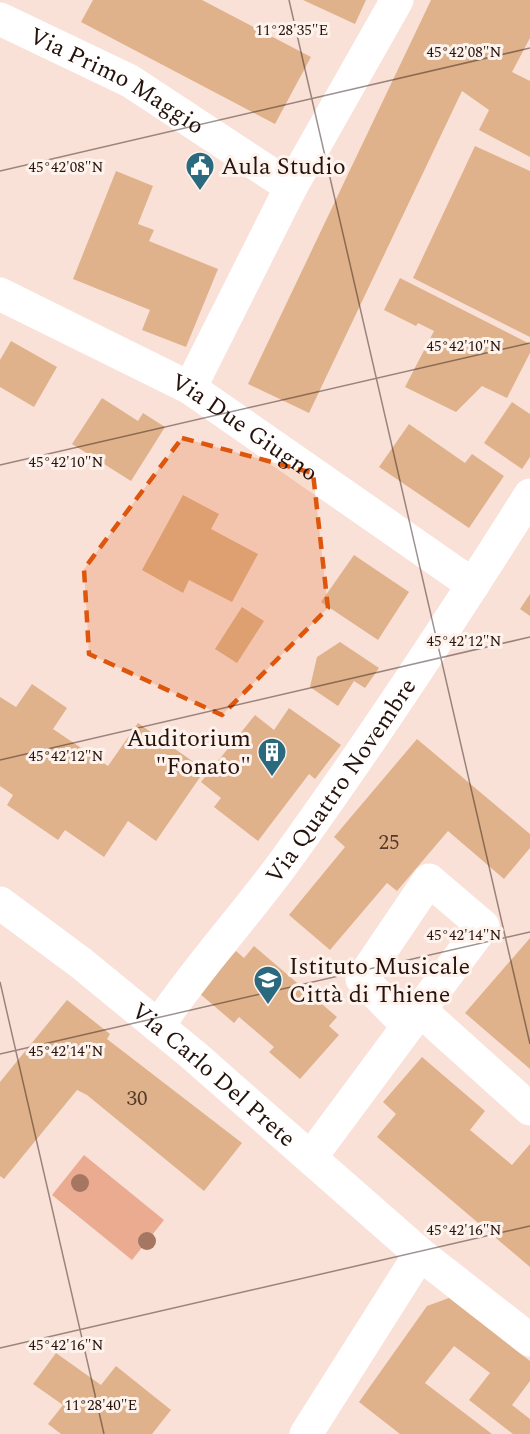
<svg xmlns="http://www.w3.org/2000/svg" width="530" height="1434" font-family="Spectral,serif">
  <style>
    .green { fill: #eaab91 }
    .building { fill: #dfb28b }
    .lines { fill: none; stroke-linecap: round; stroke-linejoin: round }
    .minor { stroke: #fff; stroke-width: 33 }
    .tree { fill: #a57661 }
    .marked { fill: #de550c; fill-opacity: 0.2; stroke: #de550c; stroke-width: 4.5; stroke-dasharray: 12 8; stroke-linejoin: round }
    .ticks { fill: none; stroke: #26120a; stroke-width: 1.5; stroke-opacity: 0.45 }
    .labels { text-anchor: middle; stroke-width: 6; stroke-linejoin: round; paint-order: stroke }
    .number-label { font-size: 21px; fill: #543a2a }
    .street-label { font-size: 24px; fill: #26120a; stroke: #fef2ed }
    .poi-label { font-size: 24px; fill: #26120a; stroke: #fef2ed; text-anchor: start }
    .ticks-label { font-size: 15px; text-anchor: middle; fill: #26120a; stroke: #fef2ed; stroke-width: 6; stroke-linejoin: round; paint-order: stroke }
  </style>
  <rect width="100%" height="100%" fill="#fae1d8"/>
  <!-- green -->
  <polygon class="green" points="84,1155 164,1220 132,1260 52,1195"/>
  <!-- building -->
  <g class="building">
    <polygon points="93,0 202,0 311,57 275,124 81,22"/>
    <polygon points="303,0 366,0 355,24"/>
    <polygon points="431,0 530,0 530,38 512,72 530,81 530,157 479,130 489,110 462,91 309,413 248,384"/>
    <polygon points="475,146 530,171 530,337 413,278"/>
    <polygon points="116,171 153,186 138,224 154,230 149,241 218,269 186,347 142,330 150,310 73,279"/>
    <polygon points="400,278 530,344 530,353 507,398 482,386 456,412 405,387 434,331 418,323 416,326 384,310"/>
    <polygon points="11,341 57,367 34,407 0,387 0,360"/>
    <polygon points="102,398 138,421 143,413 165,427 131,481 72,444"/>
    <polygon points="512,402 530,414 530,457 522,469 484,443"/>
    <polygon points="409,424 465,463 472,454 504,476 469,528 379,467"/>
    <polygon points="183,495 219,514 211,529 258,554 232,602 189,580 183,593 142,570"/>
    <polygon points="354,555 409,592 378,640 321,602"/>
    <polygon points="530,594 530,616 520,609"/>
    <polygon points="242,607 264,621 237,663 215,649"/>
    <polygon points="340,642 379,668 365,688 354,681 338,706 310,687 317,657"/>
    <polygon points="32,684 67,708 53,729 108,766 138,723 205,770 156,841 128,821 104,857 65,830 58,840 7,805 13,795 0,786 0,697 16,707"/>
    <polygon points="289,708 341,745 315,779 309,774 258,841 214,807 221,798 201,782 255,715 274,730"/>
    <polygon points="417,739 530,834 530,848 504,879 448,831 397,891 387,883 330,950 289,915 345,847 334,837"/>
    <polygon points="530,938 530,1069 465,1013"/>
    <polygon points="254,946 337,1017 329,1026 339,1035 300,1079 269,1052 274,1047 239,1017 234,1023 199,993 236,951 244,958"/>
    <polygon points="67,1000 110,1034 107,1039 242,1143 204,1191 87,1095 77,1090 4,1179 0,1176 0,1082"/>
    <polygon points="422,1057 485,1111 470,1130 512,1165 530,1144 530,1267 377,1137 396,1114 383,1102"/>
    <polygon points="449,1298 530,1361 530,1381 512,1405 530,1419 530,1434 513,1434 469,1400 490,1373 454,1346 425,1383 492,1434 400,1434 359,1402 427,1306"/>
    <polygon points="56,1353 101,1385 116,1366 171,1410 152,1434 61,1434 48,1424 63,1405 33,1384"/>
  </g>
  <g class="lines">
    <!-- minor -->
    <g class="minor">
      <path id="s1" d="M0,19L130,81L291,187"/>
      <path id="s2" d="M0,294L190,388L473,585"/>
      <polyline points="190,388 291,187 397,0"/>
      <path id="s3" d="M0,903L81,963L192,1054L420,1254L530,1340"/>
      <path id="s4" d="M158,1026C197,968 244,917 285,861C371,742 452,619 530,495"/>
      <polyline points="408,1026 362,979 429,880 483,926 420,1010"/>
      <polyline points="311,1157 420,1010 530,1109"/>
      <polyline points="306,1434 420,1254"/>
    </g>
  </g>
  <!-- trees -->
  <g class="tree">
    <circle cx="80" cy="1183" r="9"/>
    <circle cx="147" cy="1241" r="9"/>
  </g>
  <!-- marked area -->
  <path class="marked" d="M182,438L313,473L328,608L222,715L89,654L84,569Z"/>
  <!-- ticks -->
  <path class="ticks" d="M289,0L530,1044M0,171L530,48M0,465L530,343M0,760L530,637M0,982L104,1434M0,1054L530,932M0,1348L530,1226"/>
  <!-- icons -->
  <defs>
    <g id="civic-pin" transform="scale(1.5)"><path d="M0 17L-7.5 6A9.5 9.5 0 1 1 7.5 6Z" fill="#2a697e" stroke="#fef2ed"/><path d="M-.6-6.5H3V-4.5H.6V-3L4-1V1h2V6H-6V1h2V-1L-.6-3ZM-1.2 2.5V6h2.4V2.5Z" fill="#fff"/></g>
    <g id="building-pin" transform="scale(1.5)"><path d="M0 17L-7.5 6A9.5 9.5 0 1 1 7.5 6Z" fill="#2a697e" stroke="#fef2ed"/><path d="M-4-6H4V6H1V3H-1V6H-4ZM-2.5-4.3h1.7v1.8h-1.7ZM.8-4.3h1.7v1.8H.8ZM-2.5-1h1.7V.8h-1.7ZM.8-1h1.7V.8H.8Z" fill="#fff"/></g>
    <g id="university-pin" transform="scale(1.5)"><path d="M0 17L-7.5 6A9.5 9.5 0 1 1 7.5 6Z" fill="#2a697e" stroke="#fef2ed"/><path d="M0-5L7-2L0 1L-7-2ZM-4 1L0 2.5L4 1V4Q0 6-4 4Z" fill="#fff"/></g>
  </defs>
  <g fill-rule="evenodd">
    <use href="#civic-pin" x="200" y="166"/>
    <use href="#building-pin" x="272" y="752"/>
    <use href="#university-pin" x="268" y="980"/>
  </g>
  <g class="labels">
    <!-- number labels -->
    <g class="number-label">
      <text x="389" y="849">25</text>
      <text x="137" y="1105">30</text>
    </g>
    <!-- street labels -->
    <g class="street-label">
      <text dy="8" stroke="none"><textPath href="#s1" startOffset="132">Via Primo Maggio</textPath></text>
      <text dy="8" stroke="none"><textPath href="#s2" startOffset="279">Via Due Giugno</textPath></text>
      <text dy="8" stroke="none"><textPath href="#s4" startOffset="306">Via Quattro Novembre</textPath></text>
      <text dy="8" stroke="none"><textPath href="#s3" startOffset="274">Via Carlo Del Prete</textPath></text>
    </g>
    <!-- poi labels -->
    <g class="poi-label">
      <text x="221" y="174">Aula Studio</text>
      <text x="251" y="746" text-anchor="end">Auditorium<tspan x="251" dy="28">"Fonato"</tspan></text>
      <text x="289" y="974">Istituto Musicale<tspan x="289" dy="28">Città di Thiene</tspan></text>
    </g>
  </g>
  <g class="ticks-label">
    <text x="292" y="35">11°28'35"E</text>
    <text x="464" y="57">45°42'08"N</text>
    <text x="66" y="172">45°42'08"N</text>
    <text x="464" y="351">45°42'10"N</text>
    <text x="66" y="467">45°42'10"N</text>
    <text x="464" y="646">45°42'12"N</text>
    <text x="66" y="761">45°42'12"N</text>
    <text x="464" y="940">45°42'14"N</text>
    <text x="66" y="1056">45°42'14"N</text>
    <text x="464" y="1235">45°42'16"N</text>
    <text x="66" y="1350">45°42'16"N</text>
    <text x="101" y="1410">11°28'40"E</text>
  </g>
</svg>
